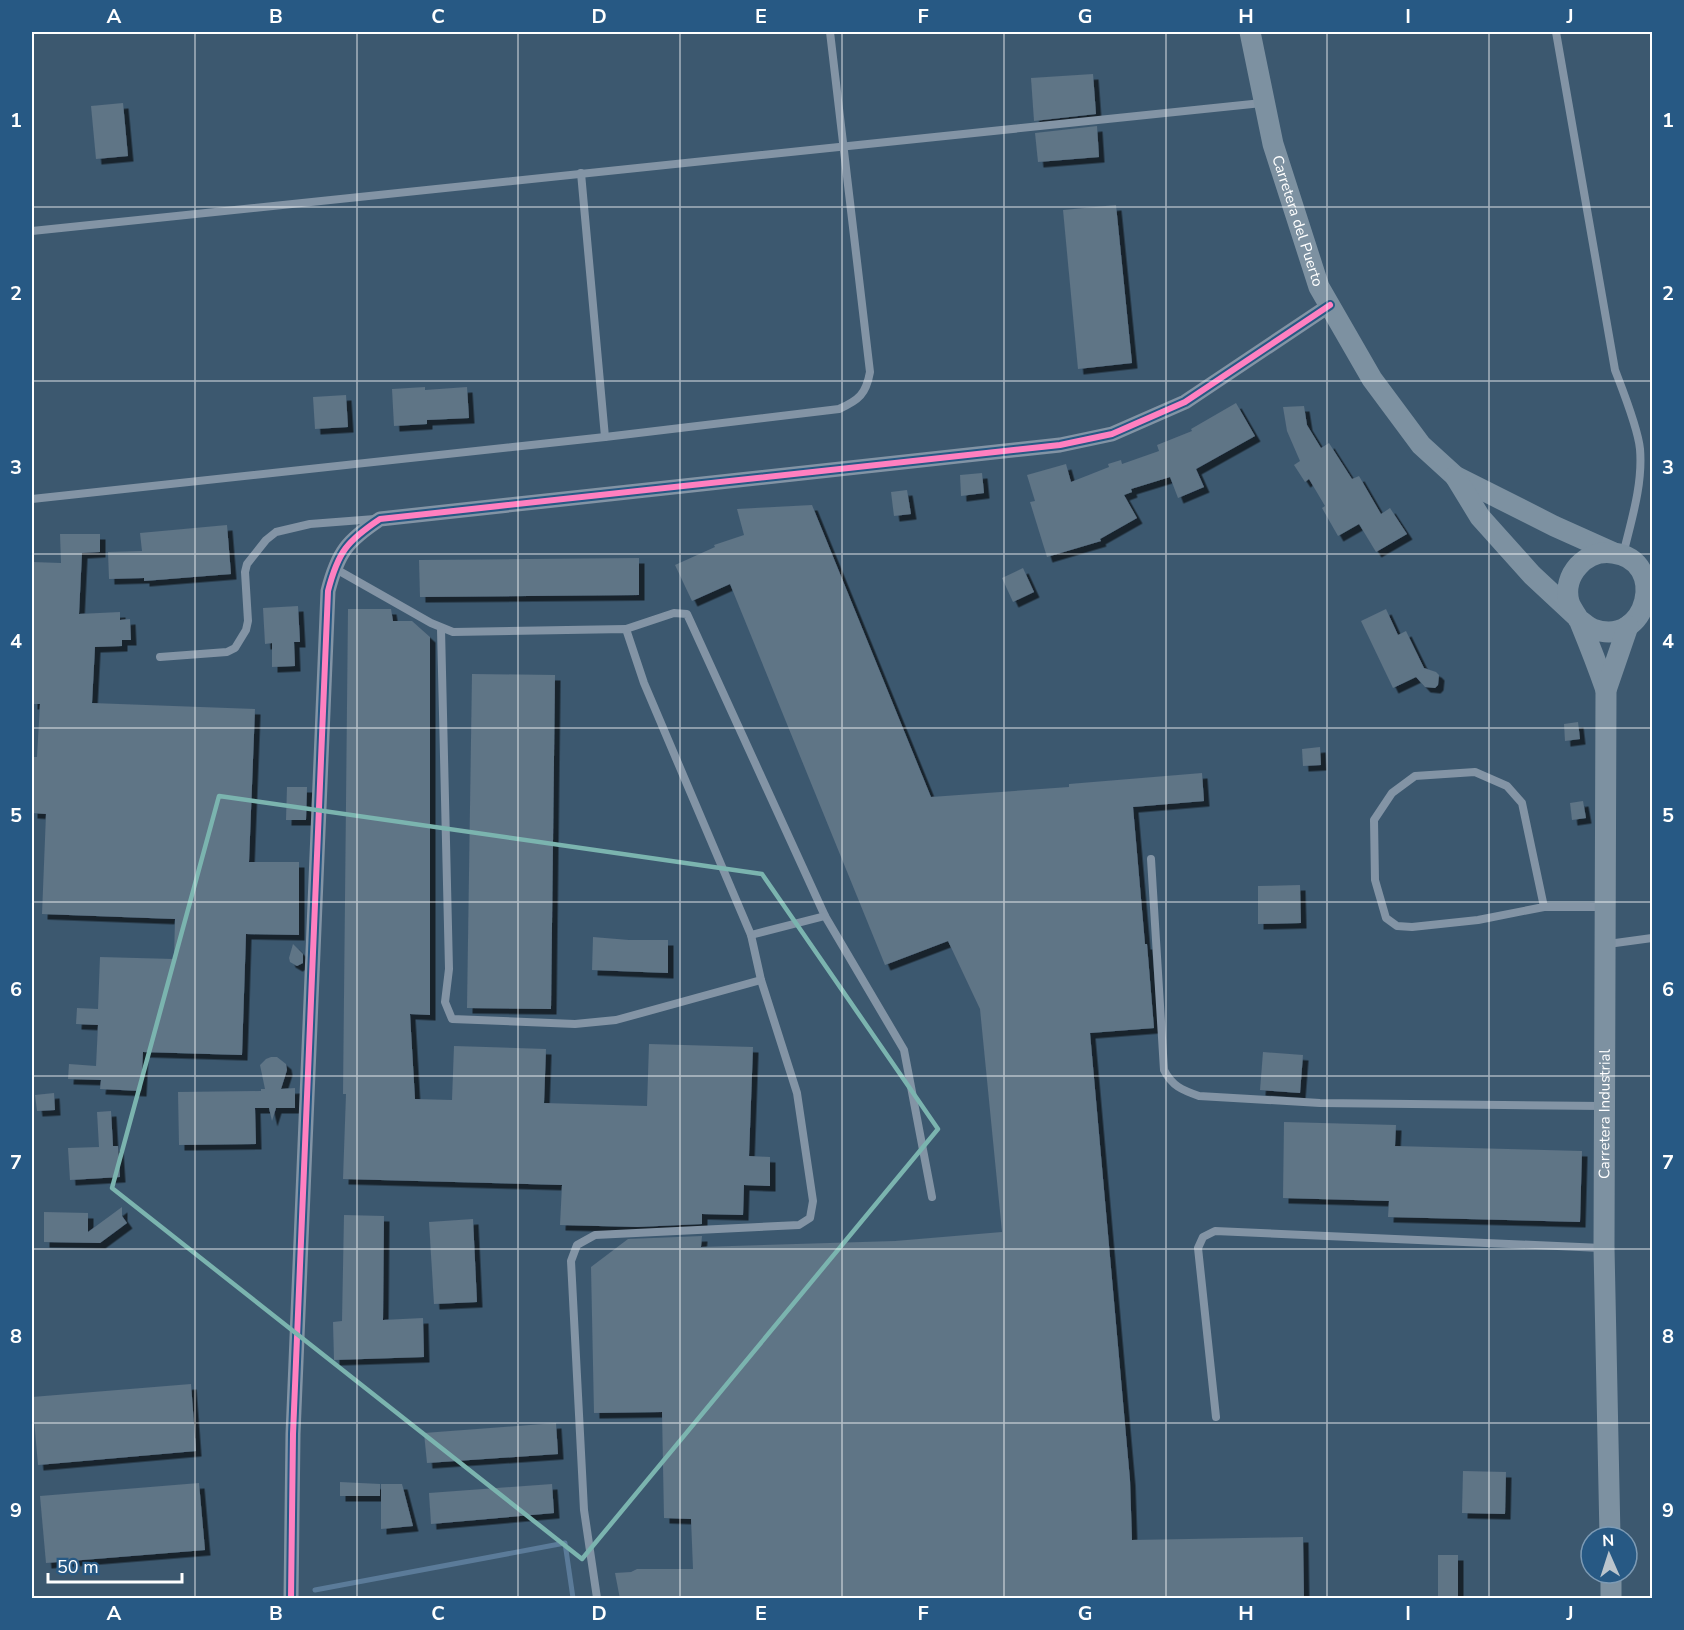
<svg xmlns="http://www.w3.org/2000/svg" width="1684" height="1630" font-family="'Nunito Sans',sans-serif">
  <style>
    .lines { fill: none; stroke-linecap: round; stroke-linejoin: round }
    .stream { stroke: #5b7b99; stroke-width: 5 }
    .building { fill: #5f7486; filter: url(#shadow) }
    .lane { stroke: #8394a5; stroke-width: 8 }
    .street { stroke: #8394a5; stroke-width: 15 }
    .secondary { stroke: #7d91a1; stroke-width: 21 }
    .cycleway-casing { stroke: #275984; stroke-width: 10 }
    .cycleway { stroke: #ff80c0; stroke-width: 6 }
    .marked { fill: none; stroke: #7bb4af; stroke-width: 4.5; stroke-linejoin: round }
    .grid { fill: none; stroke: #fff; stroke-width: 1.5; stroke-opacity: 0.55 }
    .labels { text-anchor: middle; stroke-width: 4.5; stroke-linejoin: round; paint-order: stroke }
    .street-label { font-size: 15px; fill: #fff; stroke: #275984 }
    .neatline { fill: none; stroke: #fff; stroke-width: 2 }
    .grid-label { font-size: 20px; text-anchor: middle; font-weight: bold; fill: #fff }
  </style>
  <defs>
    <filter id="shadow"><feDropShadow dx="5.5" dy="5.5" stdDeviation="0" flood-color="#0009"/></filter>
  </defs>
  <rect width="100%" height="100%" fill="#3c586f"/>
  <g class="lines">
    <!-- stream -->
    <polyline class="stream" points="315,1590 565,1543 573,1598"/>
  </g>
  <!-- building -->
  <g class="building">
    <polygon points="1093,74 1096,114 1034,121 1031,78"/>
    <polygon points="123,103 128,156 96,159 91,106"/>
    <polygon points="1097,126 1099,157 1038,162 1035,133"/>
    <polygon points="1116,205 1132,363 1078,369 1063,210"/>
    <polygon points="425,387 425,390 467,387 469,418 427,420 427,424 394,426 392,389"/>
    <polygon points="346,395 348,427 315,429 313,397"/>
    <polygon points="1236,403 1255,436 1196,469 1204,487 1178,498 1170,477 1131,489 1132,492 1124,495 1137,518 1100,539 1101,541 1047,557 1030,502 1035,501 1027,475 1066,464 1071,482 1109,467 1108,464 1121,460 1122,464 1159,451 1157,445 1192,431 1191,429"/>
    <polygon points="1304,406 1307,425 1321,448 1329,443 1352,479 1359,476 1381,514 1390,508 1407,534 1376,552 1359,524 1338,536 1322,508 1325,506 1309,479 1305,482 1294,465 1300,461 1287,431 1283,407"/>
    <polygon points="982,473 984,493 961,496 960,475"/>
    <polygon points="907,490 911,514 894,516 891,492"/>
    <polygon points="812,505 931,797 1069,787 1069,784 1202,773 1204,801 1133,807 1145,944 1147,944 1154,1028 1090,1033 1130,1480 1132,1540 1303,1537 1304,1599 620,1599 615,1573 631,1572 637,1569 693,1569 691,1519 664,1518 662,1412 594,1413 591,1267 628,1239 702,1236 701,1247 895,1241 1002,1232 980,1009 948,941 885,965 730,584 692,601 675,565 715,547 714,545 744,535 737,509"/>
    <polygon points="227,525 231,574 144,581 144,578 109,579 108,552 142,551 140,533"/>
    <polygon points="60,534 100,534 100,552 82,553 79,614 120,612 120,620 130,619 131,640 122,640 122,646 95,647 92,703 255,709 249,862 299,862 299,935 246,934 242,1055 143,1052 141,1091 100,1089 101,1080 68,1079 69,1064 96,1066 98,1025 76,1024 77,1008 98,1009 100,957 174,959 175,919 42,914 46,814 32,813 32,757 37,757 40,704 32,704 32,562 61,563"/>
    <polygon points="639,558 639,595 420,597 419,560"/>
    <polygon points="1023,568 1034,592 1013,602 1002,578"/>
    <polygon points="298,606 300,642 294,642 295,666 272,667 272,643 265,644 263,608"/>
    <polygon points="348,609 391,609 393,621 412,621 430,637 430,1015 410,1014 415,1099 452,1100 454,1046 546,1049 544,1103 647,1106 649,1044 753,1047 749,1156 770,1157 770,1186 744,1185 743,1215 702,1214 702,1224 637,1227 560,1225 562,1185 343,1179 346,1094 343,1094"/>
    <polygon points="1386,609 1398,635 1406,631 1424,668 1436,672 1439,675 1438,685 1435,688 1425,687 1416,677 1393,688 1361,621"/>
    <polygon points="472,674 555,675 551,1009 467,1008"/>
    <polygon points="1578,722 1580,739 1565,741 1564,724"/>
    <polygon points="1320,747 1321,765 1303,766 1302,749"/>
    <polygon points="287,787 307,787 306,820 286,820"/>
    <polygon points="1583,801 1586,818 1572,820 1570,803"/>
    <polygon points="1300,885 1301,923 1258,924 1258,886"/>
    <polygon points="593,937 629,940 668,940 668,973 592,970"/>
    <polygon points="293,944 303,954 303,963 297,966 290,962 289,958"/>
    <polygon points="1263,1052 1303,1055 1300,1093 1260,1090"/>
    <polygon points="271,1057 277,1057 286,1064 287,1070 281,1089 295,1088 295,1108 276,1108 272,1121 269,1108 255,1108 256,1144 179,1145 178,1092 261,1091 261,1089 265,1089 260,1065 266,1059"/>
    <polygon points="54,1093 55,1110 37,1111 35,1095"/>
    <polygon points="111,1111 113,1146 118,1146 120,1177 70,1180 68,1148 99,1147 97,1112"/>
    <polygon points="1284,1122 1396,1125 1395,1146 1582,1151 1580,1222 1388,1217 1389,1201 1283,1198"/>
    <polygon points="122,1207 122,1216 127,1223 100,1243 44,1242 44,1212 88,1213 88,1232"/>
    <polygon points="344,1215 384,1216 383,1320 423,1318 424,1357 334,1360 333,1322 342,1321"/>
    <polygon points="473,1219 477,1302 434,1304 429,1222"/>
    <polygon points="191,1384 196,1451 38,1465 32,1397"/>
    <polygon points="556,1423 558,1454 427,1463 424,1433"/>
    <polygon points="1463,1471 1506,1472 1505,1514 1462,1513"/>
    <polygon points="340,1482 380,1484 380,1496 340,1496"/>
    <polygon points="199,1483 205,1550 46,1563 40,1496"/>
    <polygon points="381,1484 402,1484 413,1526 381,1529"/>
    <polygon points="552,1484 554,1513 431,1524 429,1493"/>
    <rect x="1438" y="1555" width="20" height="44"/>
  </g>
  <g class="lines">
    <!-- lane -->
    <g class="lane">
      <path d="M1556,32L1615,370C1623,391 1638,428 1640,449C1643,485 1631,521 1623,555"/>
      <polyline points="581,173 605,437"/>
      <polyline points="32,231 1262,103"/>
      <path d="M32,499L605,437L839,409C859,400 866,394 870,372L830,32"/>
      <polyline points="334,568 431,623 453,632 626,629 644,683 751,935 761,980 797,1093 813,1201 810,1218 799,1225 595,1235 577,1245 571,1261 584,1510 597,1598"/>
      <polyline points="441,629 449,969 445,1002 452,1019 575,1024 616,1020 761,980"/>
      <polyline points="626,629 674,613 687,614 825,916 904,1050 932,1197"/>
      <polyline points="160,657 227,652 235,648 246,630 248,621 245,572 247,564 266,540 276,532 310,524 375,519"/>
      <path d="M1151,859L1164,1070C1172,1086 1182,1090 1199,1096L1320,1103L1603,1106"/>
      <polyline points="1544,907 1522,803 1507,786 1475,772 1415,776 1392,793 1374,820 1375,880 1386,918 1397,926 1412,927 1478,920 1544,907 1603,907"/>
      <polyline points="751,935 825,916"/>
      <polyline points="1608,944 1652,938"/>
      <polyline points="1216,1417 1198,1248 1203,1237 1215,1231 1602,1248"/>
    </g>
    <!-- street -->
    <path class="street" d="M291,1598L293,1434L328,591C338,552 347,541 380,519L1060,445L1112,434L1185,402L1330,305"/>
    <!-- secondary -->
    <g class="secondary">
      <path id="s1" d="M1250,32L1273,144L1319,287L1372,379L1421,445L1455,476L1554,526L1612,552"/>
      <polyline points="1455,476 1480,517 1532,575 1575,615"/>
      <path d="M1578,619C1583,622 1588,627 1593,629C1648,649 1669,560 1613,553C1586,549 1562,575 1569,602C1571,609 1577,615 1580,622C1589,644 1598,667 1606,690"/>
      <path id="s2" d="M1610,1537L1604,1248L1606,690L1628,626"/>
      <polyline points="1611,1573 1611,1598"/>
    </g>
    <!-- cycleway casing -->
    <g class="cycleway-casing">
      <path id="cycleway" d="M291,1598L293,1434L328,591C338,552 347,541 380,519L1060,445L1112,434L1185,402L1330,305"/>
    </g>
    <!-- cycleway -->
    <use href="#cycleway" class="cycleway"/>
  </g>
  <!-- marked area -->
  <path class="marked" d="M219,796L762,874L938,1129L582,1559L112,1188Z"/>
  <!-- grid -->
  <path class="grid" d="M195,32V1598M357,32V1598M518,32V1598M680,32V1598M842,32V1598M1004,32V1598M1166,32V1598M1327,32V1598M1489,32V1598M32,207H1652M32,381H1652M32,554H1652M32,728H1652M32,902H1652M32,1076H1652M32,1249H1652M32,1423H1652"/>
  <g class="labels">
    <!-- street labels -->
    <g class="street-label">
      <text dy="5" stroke="none"><textPath href="#s1" startOffset="195">Carretera del Puerto</textPath></text>
      <text dy="5" stroke="none"><textPath href="#s2" startOffset="423">Carretera Industrial</textPath></text>
    </g>
  </g>
  <!-- border -->
  <rect width="1684" height="1630" fill="none" stroke="#275984" stroke-width="66"/>
  <!-- north arrow -->
  <g transform="translate(1609 1555) rotate(357)"><circle r="28" fill="#275984" stroke="#7d9bb5" stroke-width="1.5"/>
  <path d="M0-4.5L10 22L0 15L-10 22Z" fill="#bbc5cd"/>
  <text y="-9" font-size="16" font-weight="bold" text-anchor="middle" fill="#ffffff">N</text>
  </g>
  <!-- scale -->
  <path d="M48 1573v9h134v-9" fill="none" stroke="#ffffff" stroke-width="3"/>
  <text x="57" y="1573" font-size="18" fill="#ffffff" stroke="#275984" stroke-width="4.5" paint-order="stroke">50 m</text>
  <rect x="33" y="33" width="1618" height="1564" class="neatline"/>
  <g class="grid-label">
    <text x="114" y="23">A</text>
    <text x="276" y="23">B</text>
    <text x="438" y="23">C</text>
    <text x="599" y="23">D</text>
    <text x="761" y="23">E</text>
    <text x="923" y="23">F</text>
    <text x="1085" y="23">G</text>
    <text x="1246" y="23">H</text>
    <text x="1408" y="23">I</text>
    <text x="1570" y="23">J</text>
    <text x="16" y="127">1</text>
    <text x="1668" y="127">1</text>
    <text x="16" y="300">2</text>
    <text x="1668" y="300">2</text>
    <text x="16" y="474">3</text>
    <text x="1668" y="474">3</text>
    <text x="16" y="648">4</text>
    <text x="1668" y="648">4</text>
    <text x="16" y="822">5</text>
    <text x="1668" y="822">5</text>
    <text x="16" y="996">6</text>
    <text x="1668" y="996">6</text>
    <text x="16" y="1169">7</text>
    <text x="1668" y="1169">7</text>
    <text x="16" y="1343">8</text>
    <text x="1668" y="1343">8</text>
    <text x="16" y="1517">9</text>
    <text x="1668" y="1517">9</text>
    <text x="114" y="1620">A</text>
    <text x="276" y="1620">B</text>
    <text x="438" y="1620">C</text>
    <text x="599" y="1620">D</text>
    <text x="761" y="1620">E</text>
    <text x="923" y="1620">F</text>
    <text x="1085" y="1620">G</text>
    <text x="1246" y="1620">H</text>
    <text x="1408" y="1620">I</text>
    <text x="1570" y="1620">J</text>
  </g>
</svg>
